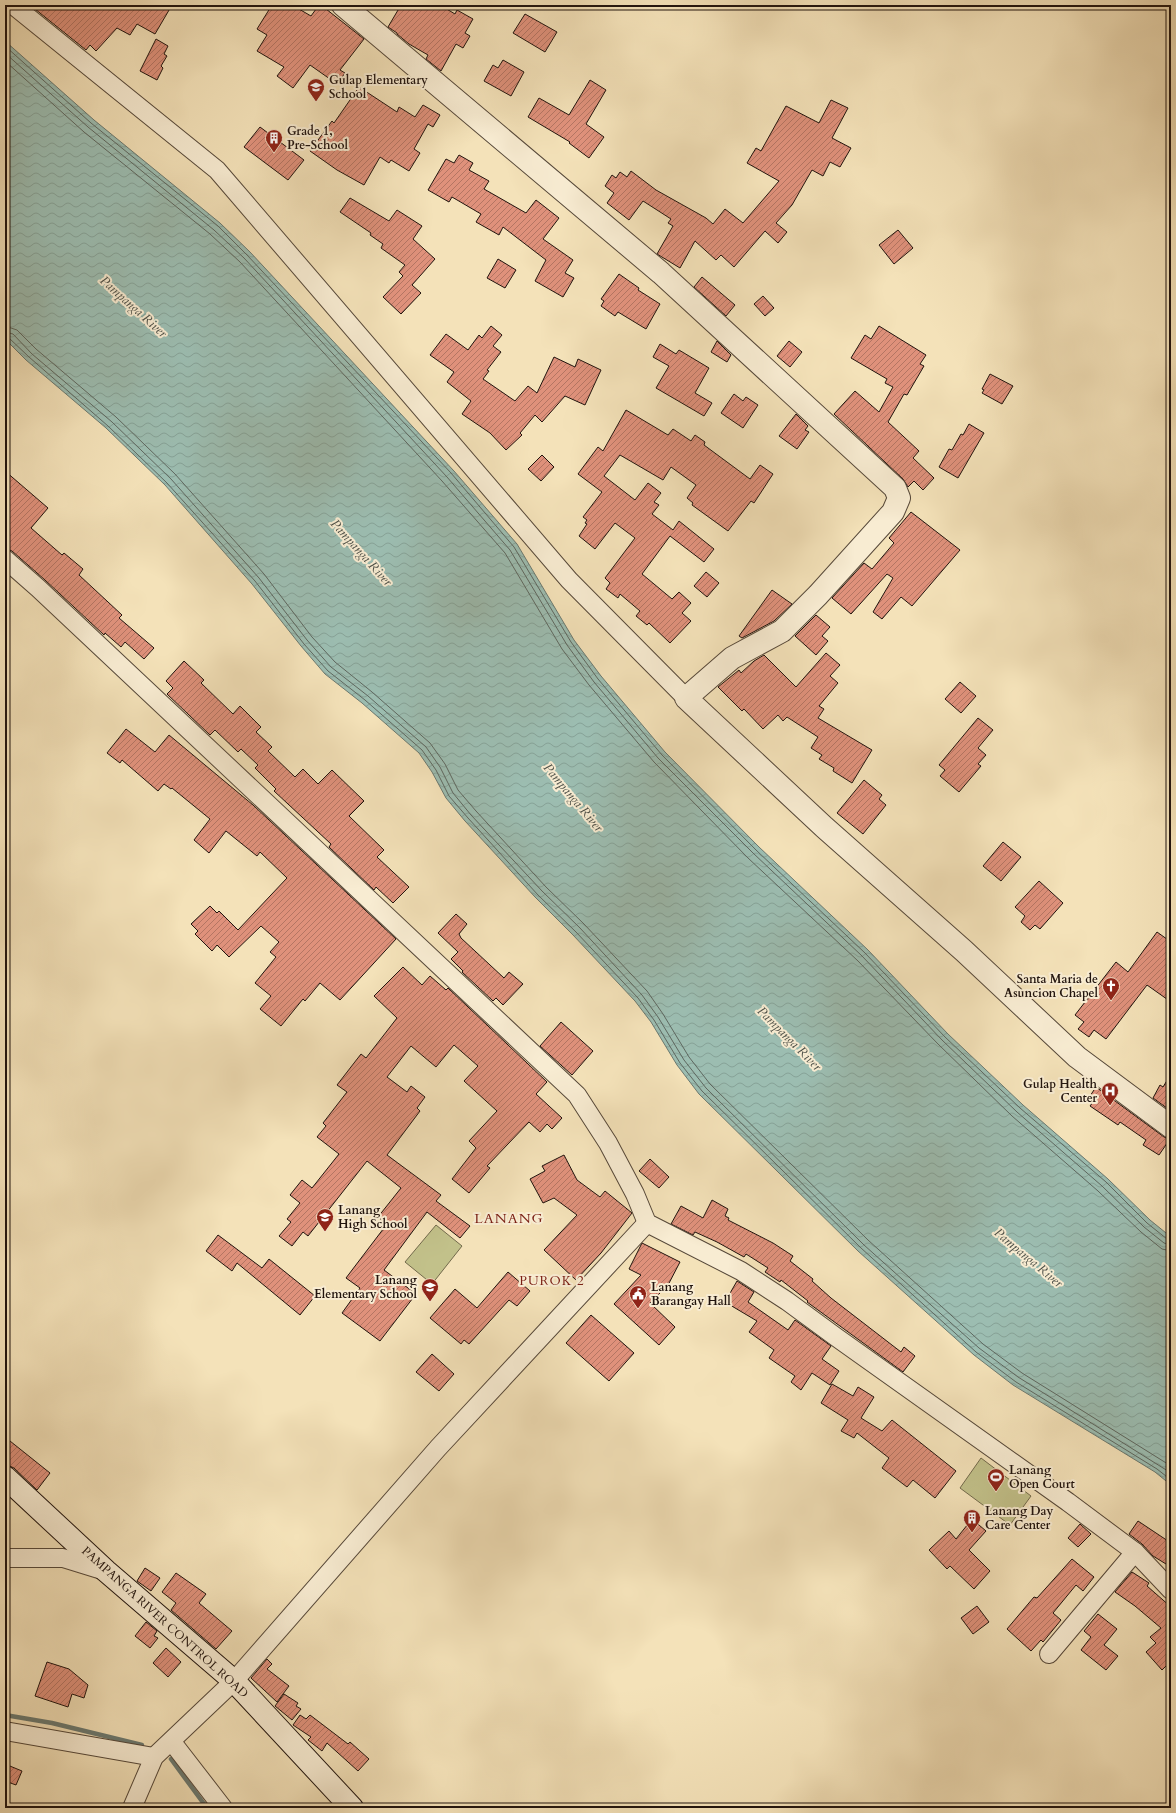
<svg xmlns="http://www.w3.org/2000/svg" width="1176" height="1813" font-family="Cardo,serif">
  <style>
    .pitch { fill: #c2c18a; stroke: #726a4c }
    .water { fill: url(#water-waves); stroke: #6b7970 }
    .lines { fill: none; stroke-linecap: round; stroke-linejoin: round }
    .shore { stroke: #5e6860; stroke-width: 1 }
    .stream { stroke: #6b7970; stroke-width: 4.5 }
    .building { fill: url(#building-hatch); stroke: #21140e }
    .minor-casing { stroke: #564839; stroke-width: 20 }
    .tertiary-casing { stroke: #564839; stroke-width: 24 }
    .secondary-casing { stroke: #21140e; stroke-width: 24 }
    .minor { stroke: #f8ecd2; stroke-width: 18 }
    .tertiary { stroke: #f8ecd2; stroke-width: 22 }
    .secondary { stroke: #f8ecd2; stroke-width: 22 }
    .labels { text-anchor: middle; stroke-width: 4; stroke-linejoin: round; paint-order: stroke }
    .poi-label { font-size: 12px; font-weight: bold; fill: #21140e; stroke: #f8ecd2; text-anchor: start }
    .street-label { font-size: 12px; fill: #21140e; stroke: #f8ecd2 }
    .water-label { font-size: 13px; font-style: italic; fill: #4c4f47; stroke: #f8ecd2 }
    .neighbourhood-label { font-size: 13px; letter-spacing: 1px; fill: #7a1f14; stroke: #f8ecd2 }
    .quarter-label { font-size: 14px; letter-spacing: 1px; fill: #7a1f14; stroke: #f8ecd2 }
  </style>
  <defs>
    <pattern id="water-waves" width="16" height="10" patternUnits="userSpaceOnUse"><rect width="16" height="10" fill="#9cbdb1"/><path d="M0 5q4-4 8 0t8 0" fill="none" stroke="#86a297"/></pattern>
    <pattern id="building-hatch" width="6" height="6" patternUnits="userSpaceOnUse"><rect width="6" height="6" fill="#df917b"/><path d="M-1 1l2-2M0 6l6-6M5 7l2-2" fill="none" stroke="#b47563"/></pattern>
  </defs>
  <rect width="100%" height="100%" fill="#f4e2b9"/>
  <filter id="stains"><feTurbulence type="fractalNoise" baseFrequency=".005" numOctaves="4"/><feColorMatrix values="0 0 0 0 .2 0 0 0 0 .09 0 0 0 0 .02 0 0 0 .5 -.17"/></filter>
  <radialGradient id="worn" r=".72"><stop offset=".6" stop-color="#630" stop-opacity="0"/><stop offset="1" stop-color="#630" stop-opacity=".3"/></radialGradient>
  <!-- pitch -->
  <g class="pitch">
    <polygon points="436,1225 462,1246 432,1284 405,1262"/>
    <polygon points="981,1458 1031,1496 1010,1525 960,1488"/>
  </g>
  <!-- water -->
  <polygon class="water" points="5,41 94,120 220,223 250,252 454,471 517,544 574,640 601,676 665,752 759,847 868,950 948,1034 985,1069 1023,1105 1108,1179 1150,1220 1171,1237 1171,1485 1155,1472 1013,1385 974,1355 858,1251 699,1094 677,1065 651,1022 635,1001 573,935 535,897 465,821 446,798 432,772 419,753 362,703 325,674 301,646 252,584 165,485 106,428 26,360 5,339"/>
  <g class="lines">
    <!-- shore -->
    <g class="shore">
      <polyline points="5,46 91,123 218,226 247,255 451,473 514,547 571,642 598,679 662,755 756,850 865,953 945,1037 982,1072 1020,1108 1106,1182 1147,1223 1167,1239 1171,1240"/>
      <polyline points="5,53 88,127 214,230 244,258 447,477 510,550 567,645 594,682 658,758 753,853 862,956 942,1040 1017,1112 1102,1186 1144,1227 1164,1243 1171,1245"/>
      <polyline points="5,61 84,132 210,234 240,262 442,481 505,553 562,649 589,685 654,762 748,858 858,961 938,1044 1012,1116 1098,1191 1141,1232 1162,1249 1171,1251"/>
      <polyline points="5,326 17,330 36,349 116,417 175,474 264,574 312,637 335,662 372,692 430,743 445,764 458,790 476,811 546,887 584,924 647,991 663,1014 689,1057 710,1084 868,1240 983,1344 1022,1373 1171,1466"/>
      <polyline points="5,332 13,334 32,354 112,422 171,479 259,578 307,640 331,667 368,696 426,747 440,767 453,793 471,815 542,891 580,928 642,995 658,1017 684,1060 706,1088 864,1245 979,1348 1018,1377 1171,1473"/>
      <polyline points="5,337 9,338 29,357 108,426 167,483 255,581 304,644 328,671 365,700 422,750 436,770 449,796 468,818 538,895 576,932 638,998 654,1020 680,1063 702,1091 861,1248 976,1352 1016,1382 1157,1469 1171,1480"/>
    </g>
    <!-- stream -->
    <g class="stream">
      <polyline points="5,1715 52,1723 142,1745"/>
      <polyline points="171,1759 207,1808"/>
    </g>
  </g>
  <!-- building -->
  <g class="building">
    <polygon points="30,5 172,5 155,34 137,24 130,35 117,28 96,51 90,45 86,50"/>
    <polygon points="272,5 292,5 311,16 319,5 321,5 364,39 340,70 345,73 337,84 310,65 293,88 277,76 284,67 257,51 267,35 257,29"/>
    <polygon points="401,5 440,5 455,14 457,10 473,19 465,33 470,36 463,48 456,44 441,71 426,59 428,55 409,44 397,34 397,33 388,27"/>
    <polygon points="525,14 557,32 545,52 513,33"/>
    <polygon points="156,39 168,46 164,54 167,56 161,66 163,68 157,80 140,71"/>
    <polygon points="503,60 524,72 511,96 484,81 493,65 498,68"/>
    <polygon points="590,80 606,90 586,124 604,137 589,158 569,143 570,142 528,117 539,98 569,115"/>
    <polygon points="359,87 397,112 399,107 415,117 423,105 440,115 433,127 428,124 414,149 420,153 409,171 391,160 389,163 380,157 364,185 337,170 310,151 332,121 334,123"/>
    <polygon points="831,100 848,108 832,138 851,148 840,167 830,162 823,176 812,170 792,205 776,223 787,232 778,243 765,231 734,267 721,255 716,260 695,241 680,268 657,254 673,226 668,223 671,219 643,201 629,220 607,203 614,193 605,186 612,175 616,178 620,172 627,177 631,171 656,190 706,218 713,224 725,209 743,223 779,181 747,163 756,148 761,151 786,106 819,123"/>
    <polygon points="260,127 304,160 288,180 244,147"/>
    <polygon points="459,155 473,163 469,170 489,181 484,189 526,213 536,200 559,218 543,239 573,260 565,273 574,278 563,297 535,281 546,260 503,227 499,235 476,222 481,214 452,197 449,202 428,190 446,159 454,163"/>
    <polygon points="350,198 389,221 397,210 422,226 413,239 435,259 412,285 421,293 401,314 383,297 403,276 399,272 405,265 381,248 383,244 370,235 371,233 340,212"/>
    <polygon points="898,230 913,248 894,264 879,245"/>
    <polygon points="498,259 516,270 505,288 487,278"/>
    <polygon points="619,274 639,288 638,290 660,304 646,329 618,312 615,316 601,306 604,301 601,299"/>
    <polygon points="702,277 735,305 726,316 694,287"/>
    <polygon points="763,296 774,308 765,316 754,304"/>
    <polygon points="491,326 502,335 493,346 501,352 487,370 489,371 483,379 515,401 528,386 537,393 554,357 575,367 578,359 601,370 585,405 565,396 542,422 535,415 520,433 522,435 506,450 490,433 462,414 471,401 447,382 454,372 430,355 446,334 468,350 479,335 482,338"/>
    <polygon points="879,326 926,355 920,364 924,366 907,395 904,394 888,422 919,451 913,458 934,478 923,490 914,481 908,487 903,479 834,414 855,391 879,412 893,387 885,383 887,379 851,358 865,335 871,339"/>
    <polygon points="717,341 731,355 727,362 711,352"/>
    <polygon points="789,341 802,352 790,367 777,356"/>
    <polygon points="660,344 676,354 679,350 709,368 695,393 712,403 704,416 656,388 669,366 653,357"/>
    <polygon points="990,374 1013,386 1002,404 982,393 984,390 982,389"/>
    <polygon points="734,394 743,401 746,397 758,405 743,428 721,413"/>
    <polygon points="626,410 668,435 673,429 691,441 695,435 705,442 704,445 750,479 760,465 773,474 754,503 751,501 728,531 692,505 693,503 687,498 696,485 671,467 663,480 620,455 604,476 635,500 648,483 661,493 654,502 659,505 652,514 673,530 679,521 714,549 704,562 670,536 642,574 672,599 679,592 691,603 682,613 691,621 670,643 649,623 647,625 636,616 640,611 620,594 618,598 606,589 610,583 605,578 635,538 615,523 595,549 579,536 587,524 585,523 587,520 583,517 602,492 578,474 598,447 603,451"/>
    <polygon points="796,414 808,426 805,430 809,432 797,449 779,436"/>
    <polygon points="969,424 984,433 958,478 939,467 949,449 952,450 961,434 963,435"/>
    <polygon points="542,455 554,467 541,481 528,469"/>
    <polygon points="5,471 48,508 31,528 62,555 64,553 83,569 79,575 122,615 119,618 154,648 144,659 125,642 121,647 105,633 104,635 45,580 12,551 5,548"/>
    <polygon points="911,512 960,550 912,606 901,597 882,619 873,612 893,578 887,574 851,614 832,598 864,563 872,569 894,543 889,538"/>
    <polygon points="706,572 719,583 707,597 694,586"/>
    <polygon points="772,590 792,604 774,621 742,638 739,636"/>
    <polygon points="816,615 830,627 822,636 828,641 816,655 795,636"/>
    <polygon points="826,653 840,665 830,676 838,683 819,706 824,709 818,718 872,750 852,783 833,771 834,768 819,759 822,755 811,748 818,737 787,717 783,721 778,715 763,729 744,709 742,711 718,687 739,670 741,673 754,661 764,655 796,687"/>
    <polygon points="184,661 204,680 201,683 233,714 240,706 261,727 256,732 272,747 268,751 295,777 303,769 318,784 332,770 364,801 349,816 384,850 377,857 409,887 393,903 376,887 374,890 329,847 331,844 274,791 276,789 255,768 258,765 241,749 238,752 215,730 210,735 167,694 173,688 166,681"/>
    <polygon points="960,682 976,696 961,713 945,699"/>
    <polygon points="978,718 993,730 978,748 986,755 978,764 981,766 959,792 940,776 945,770 939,765"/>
    <polygon points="126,729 155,752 169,735 253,805 396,939 340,1000 320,983 305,1001 303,999 281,1026 260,1009 271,996 255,983 276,957 270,952 279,942 261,926 229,957 217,945 212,951 195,934 198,931 191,924 210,906 217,913 219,911 238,930 287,878 260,852 257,856 226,831 209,853 194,840 210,819 172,788 171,789 164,784 158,791 122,760 120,763 107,753"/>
    <polygon points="864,780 882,795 879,799 886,805 863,834 837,813"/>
    <polygon points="1003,842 1021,857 1001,881 983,866"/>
    <polygon points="1039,881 1063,903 1040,929 1035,925 1030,930 1021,922 1025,916 1015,907"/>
    <polygon points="456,914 467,924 459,934 461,938 504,978 509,972 523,984 503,1005 496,998 493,1001 462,972 463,971 451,959 458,952 438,933"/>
    <polygon points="1157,932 1171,942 1171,1002 1147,985 1106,1039 1094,1030 1089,1037 1078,1029 1084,1022 1075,1015 1116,962 1128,972"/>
    <polygon points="403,967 422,985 430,976 446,990 448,988 547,1082 536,1094 562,1118 552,1129 547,1124 540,1132 529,1122 487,1166 490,1168 469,1193 452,1179 476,1148 469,1141 497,1111 464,1081 478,1066 454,1045 436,1067 411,1046 387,1077 407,1092 411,1086 425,1097 417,1108 420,1111 387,1155 441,1195 436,1201 470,1226 460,1238 427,1212 384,1270 416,1294 380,1341 342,1313 360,1288 346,1278 387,1224 378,1217 401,1188 367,1161 308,1236 303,1232 292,1246 279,1236 291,1222 287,1219 300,1203 290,1195 302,1180 312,1188 339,1154 317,1137 326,1126 323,1123 347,1092 337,1085 361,1054 366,1058 397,1018 374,996"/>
    <polygon points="561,1022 593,1051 572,1075 540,1046"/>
    <polygon points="1171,1074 1171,1111 1153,1098 1160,1085 1163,1087"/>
    <polygon points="1096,1087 1164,1137 1170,1139 1159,1155 1143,1145 1146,1140 1120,1122 1118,1125 1090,1106 1093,1102 1088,1099"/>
    <polygon points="564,1155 577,1180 600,1197 605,1191 632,1213 601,1253 576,1280 544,1250 577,1215 554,1198 543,1203 530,1179 545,1171 542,1166"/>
    <polygon points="650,1159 669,1177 659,1188 639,1171"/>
    <polygon points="712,1200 728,1209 725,1216 729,1218 728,1220 773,1243 793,1256 790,1261 813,1279 812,1281 831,1298 901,1352 904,1347 915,1356 903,1372 807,1302 808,1301 781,1280 780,1282 765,1272 768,1268 746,1254 744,1257 717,1242 695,1232 693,1235 671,1224 681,1206 703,1218"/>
    <polygon points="218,1235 262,1268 269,1259 315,1296 300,1315 237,1263 232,1271 206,1251"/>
    <polygon points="642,1243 680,1262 667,1287 666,1287 650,1303 675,1327 659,1345 614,1304 641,1275 629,1269"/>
    <polygon points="508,1272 530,1291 517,1306 509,1300 469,1344 464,1340 461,1344 430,1318 455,1289 477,1308"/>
    <polygon points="737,1281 754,1292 748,1302 788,1330 795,1320 831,1346 822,1359 839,1371 830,1385 812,1373 801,1390 791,1382 795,1376 769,1358 774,1350 749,1332 757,1321 725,1302"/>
    <polygon points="591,1315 634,1353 609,1381 566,1343"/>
    <polygon points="432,1354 454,1374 439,1391 416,1372"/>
    <polygon points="832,1384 853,1396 858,1387 874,1397 861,1418 882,1431 892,1420 956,1471 935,1498 913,1480 907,1487 882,1468 889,1458 857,1433 854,1438 841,1431 848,1420 821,1403"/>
    <polygon points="5,1437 50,1473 37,1490 14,1468 5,1464"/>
    <polygon points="972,1519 986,1531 969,1550 990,1571 974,1589 950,1566 947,1569 929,1550 949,1531 956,1539"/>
    <polygon points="1138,1521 1171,1543 1171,1557 1166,1564 1153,1556 1142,1544 1129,1534"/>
    <polygon points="1080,1524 1091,1534 1078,1547 1068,1538"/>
    <polygon points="1072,1559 1094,1577 1083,1591 1076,1585 1053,1613 1061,1620 1043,1642 1041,1640 1031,1651 1007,1629 1034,1597 1037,1598"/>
    <polygon points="145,1568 160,1578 151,1591 137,1581"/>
    <polygon points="1132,1572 1149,1583 1147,1586 1171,1607 1171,1661 1162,1670 1146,1652 1156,1643 1150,1637 1161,1628 1135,1606 1115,1592"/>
    <polygon points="176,1573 206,1594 199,1603 232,1631 216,1649 171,1610 176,1603 162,1592"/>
    <polygon points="977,1606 989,1622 973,1634 961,1618"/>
    <polygon points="1098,1614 1117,1629 1104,1645 1118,1656 1106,1670 1081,1650 1091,1637 1084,1631"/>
    <polygon points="146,1622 157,1631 154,1636 158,1638 150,1648 135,1636"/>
    <polygon points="166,1648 181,1662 168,1677 153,1663"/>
    <polygon points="267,1659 272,1664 267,1669 289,1686 277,1702 251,1678"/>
    <polygon points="47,1662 69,1669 88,1685 84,1698 72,1694 68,1707 35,1696"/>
    <polygon points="284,1694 298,1703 296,1706 301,1709 292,1720 275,1706"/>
    <polygon points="300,1715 306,1719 310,1715 348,1744 350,1742 369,1759 358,1771 327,1743 322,1751 308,1740 311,1737 293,1725"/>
    <polygon points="5,1764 22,1771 16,1785 5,1781"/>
  </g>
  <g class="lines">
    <!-- minor casing -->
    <g class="minor-casing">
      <g id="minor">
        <polyline points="13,5 217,170 569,580 686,698"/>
        <polyline points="5,559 38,588 577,1095 608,1143 635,1194 647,1223 741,1271 787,1301 836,1337 1068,1502 1135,1552 1171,1590"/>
        <polyline points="5,1558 63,1558 105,1571"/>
        <polyline points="1049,1654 1135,1552"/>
        <polyline points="5,1731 154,1757"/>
        <polyline points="172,1742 223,1808"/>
        <polyline points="132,1808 154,1757 234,1681 438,1448 647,1223"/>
      </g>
    </g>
    <!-- tertiary casing -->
    <g class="tertiary-casing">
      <polyline id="tertiary" points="343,5 661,273 895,488 899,498 893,512 818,595 782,631 732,658 686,698 824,827 964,951 1077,1057 1171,1127"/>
    </g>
    <!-- secondary casing -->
    <g class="secondary-casing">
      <polyline id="secondary" points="5,1477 106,1571 234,1681 352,1808"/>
    </g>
    <!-- minor -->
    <use href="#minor" class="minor"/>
    <!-- tertiary -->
    <use href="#tertiary" class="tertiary"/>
    <!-- secondary -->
    <use href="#secondary" class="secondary"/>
  </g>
  <!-- icons -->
  <defs>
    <g id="school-pin" transform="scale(0.9)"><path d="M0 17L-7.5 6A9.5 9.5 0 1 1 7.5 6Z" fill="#8f2418" stroke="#f8ecd2"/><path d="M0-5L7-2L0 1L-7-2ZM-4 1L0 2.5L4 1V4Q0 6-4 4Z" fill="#fff"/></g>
    <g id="building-pin" transform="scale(0.9)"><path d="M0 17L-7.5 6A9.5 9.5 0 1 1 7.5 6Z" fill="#8f2418" stroke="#f8ecd2"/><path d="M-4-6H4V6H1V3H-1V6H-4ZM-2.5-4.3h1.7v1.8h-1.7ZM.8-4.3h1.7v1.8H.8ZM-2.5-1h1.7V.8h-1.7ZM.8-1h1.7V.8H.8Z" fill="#fff"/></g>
    <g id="church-pin" transform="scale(0.9)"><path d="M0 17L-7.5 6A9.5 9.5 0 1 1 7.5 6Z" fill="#8f2418" stroke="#f8ecd2"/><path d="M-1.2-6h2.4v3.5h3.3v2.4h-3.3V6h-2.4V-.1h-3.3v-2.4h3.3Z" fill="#fff"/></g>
    <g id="hospital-pin" transform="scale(0.9)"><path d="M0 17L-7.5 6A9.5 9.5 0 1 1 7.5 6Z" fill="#8f2418" stroke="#f8ecd2"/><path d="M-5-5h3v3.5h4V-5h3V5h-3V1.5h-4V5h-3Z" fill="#fff"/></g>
    <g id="civic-pin" transform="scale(0.9)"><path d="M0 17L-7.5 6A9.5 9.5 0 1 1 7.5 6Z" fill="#8f2418" stroke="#f8ecd2"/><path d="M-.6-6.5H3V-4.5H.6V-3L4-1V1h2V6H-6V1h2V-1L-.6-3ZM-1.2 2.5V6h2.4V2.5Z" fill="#fff"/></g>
    <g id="stadium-pin" transform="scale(0.9)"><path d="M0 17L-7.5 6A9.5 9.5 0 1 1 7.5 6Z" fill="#8f2418" stroke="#f8ecd2"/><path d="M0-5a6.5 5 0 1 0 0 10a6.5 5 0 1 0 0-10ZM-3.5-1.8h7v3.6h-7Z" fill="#fff"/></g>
  </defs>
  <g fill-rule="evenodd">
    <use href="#school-pin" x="316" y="87"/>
    <use href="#building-pin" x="274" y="138"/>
    <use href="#church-pin" x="1111" y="986"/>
    <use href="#hospital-pin" x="1110" y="1091"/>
    <use href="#school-pin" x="325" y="1217"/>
    <use href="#school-pin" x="430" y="1287"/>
    <use href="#civic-pin" x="638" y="1294"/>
    <use href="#stadium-pin" x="996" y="1477"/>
    <use href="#building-pin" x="972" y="1518"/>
  </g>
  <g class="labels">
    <!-- poi labels -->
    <g class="poi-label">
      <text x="329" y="84">Gulap Elementary<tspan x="329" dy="14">School</tspan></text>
      <text x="287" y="135">Grade 1,<tspan x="287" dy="14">Pre-School</tspan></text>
      <text x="1098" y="983" text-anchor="end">Santa Maria de<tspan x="1098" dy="14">Asuncion Chapel</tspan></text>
      <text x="1097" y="1088" text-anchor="end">Gulap Health<tspan x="1097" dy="14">Center</tspan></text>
      <text x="338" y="1214">Lanang<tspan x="338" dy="14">High School</tspan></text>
      <text x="417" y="1284" text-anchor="end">Lanang<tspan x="417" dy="14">Elementary School</tspan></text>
      <text x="651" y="1291">Lanang<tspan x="651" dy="14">Barangay Hall</tspan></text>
      <text x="1009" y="1474">Lanang<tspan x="1009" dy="14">Open Court</tspan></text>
      <text x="985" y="1515">Lanang Day<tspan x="985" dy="14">Care Center</tspan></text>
    </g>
    <!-- street labels -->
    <g class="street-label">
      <text transform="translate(165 1622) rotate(42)" y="4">PAMPANGA RIVER CONTROL ROAD</text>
    </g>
    <!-- water labels -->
    <g class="water-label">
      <text transform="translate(134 306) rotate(42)" y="5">Pampanga River</text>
      <text transform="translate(362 552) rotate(48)" y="5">Pampanga River</text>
      <text transform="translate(574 797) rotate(50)" y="5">Pampanga River</text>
      <text transform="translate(790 1038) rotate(45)" y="5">Pampanga River</text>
      <text transform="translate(1029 1257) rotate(40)" y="5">Pampanga River</text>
    </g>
    <!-- neighbourhood labels -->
    <g class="neighbourhood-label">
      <text x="552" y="1285">PUROK 2</text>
    </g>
    <!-- quarter labels -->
    <g class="quarter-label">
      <text x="509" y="1223">LANANG</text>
    </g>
  </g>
  <!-- margin -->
  <rect width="1176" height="1813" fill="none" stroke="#f4e2b9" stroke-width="20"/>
  <rect x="6" y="6" width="1164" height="1801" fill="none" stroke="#21140e" stroke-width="2"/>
  <rect x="10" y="10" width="1156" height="1793" fill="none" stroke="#21140e"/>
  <rect width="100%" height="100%" filter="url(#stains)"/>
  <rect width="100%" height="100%" fill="url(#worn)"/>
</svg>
